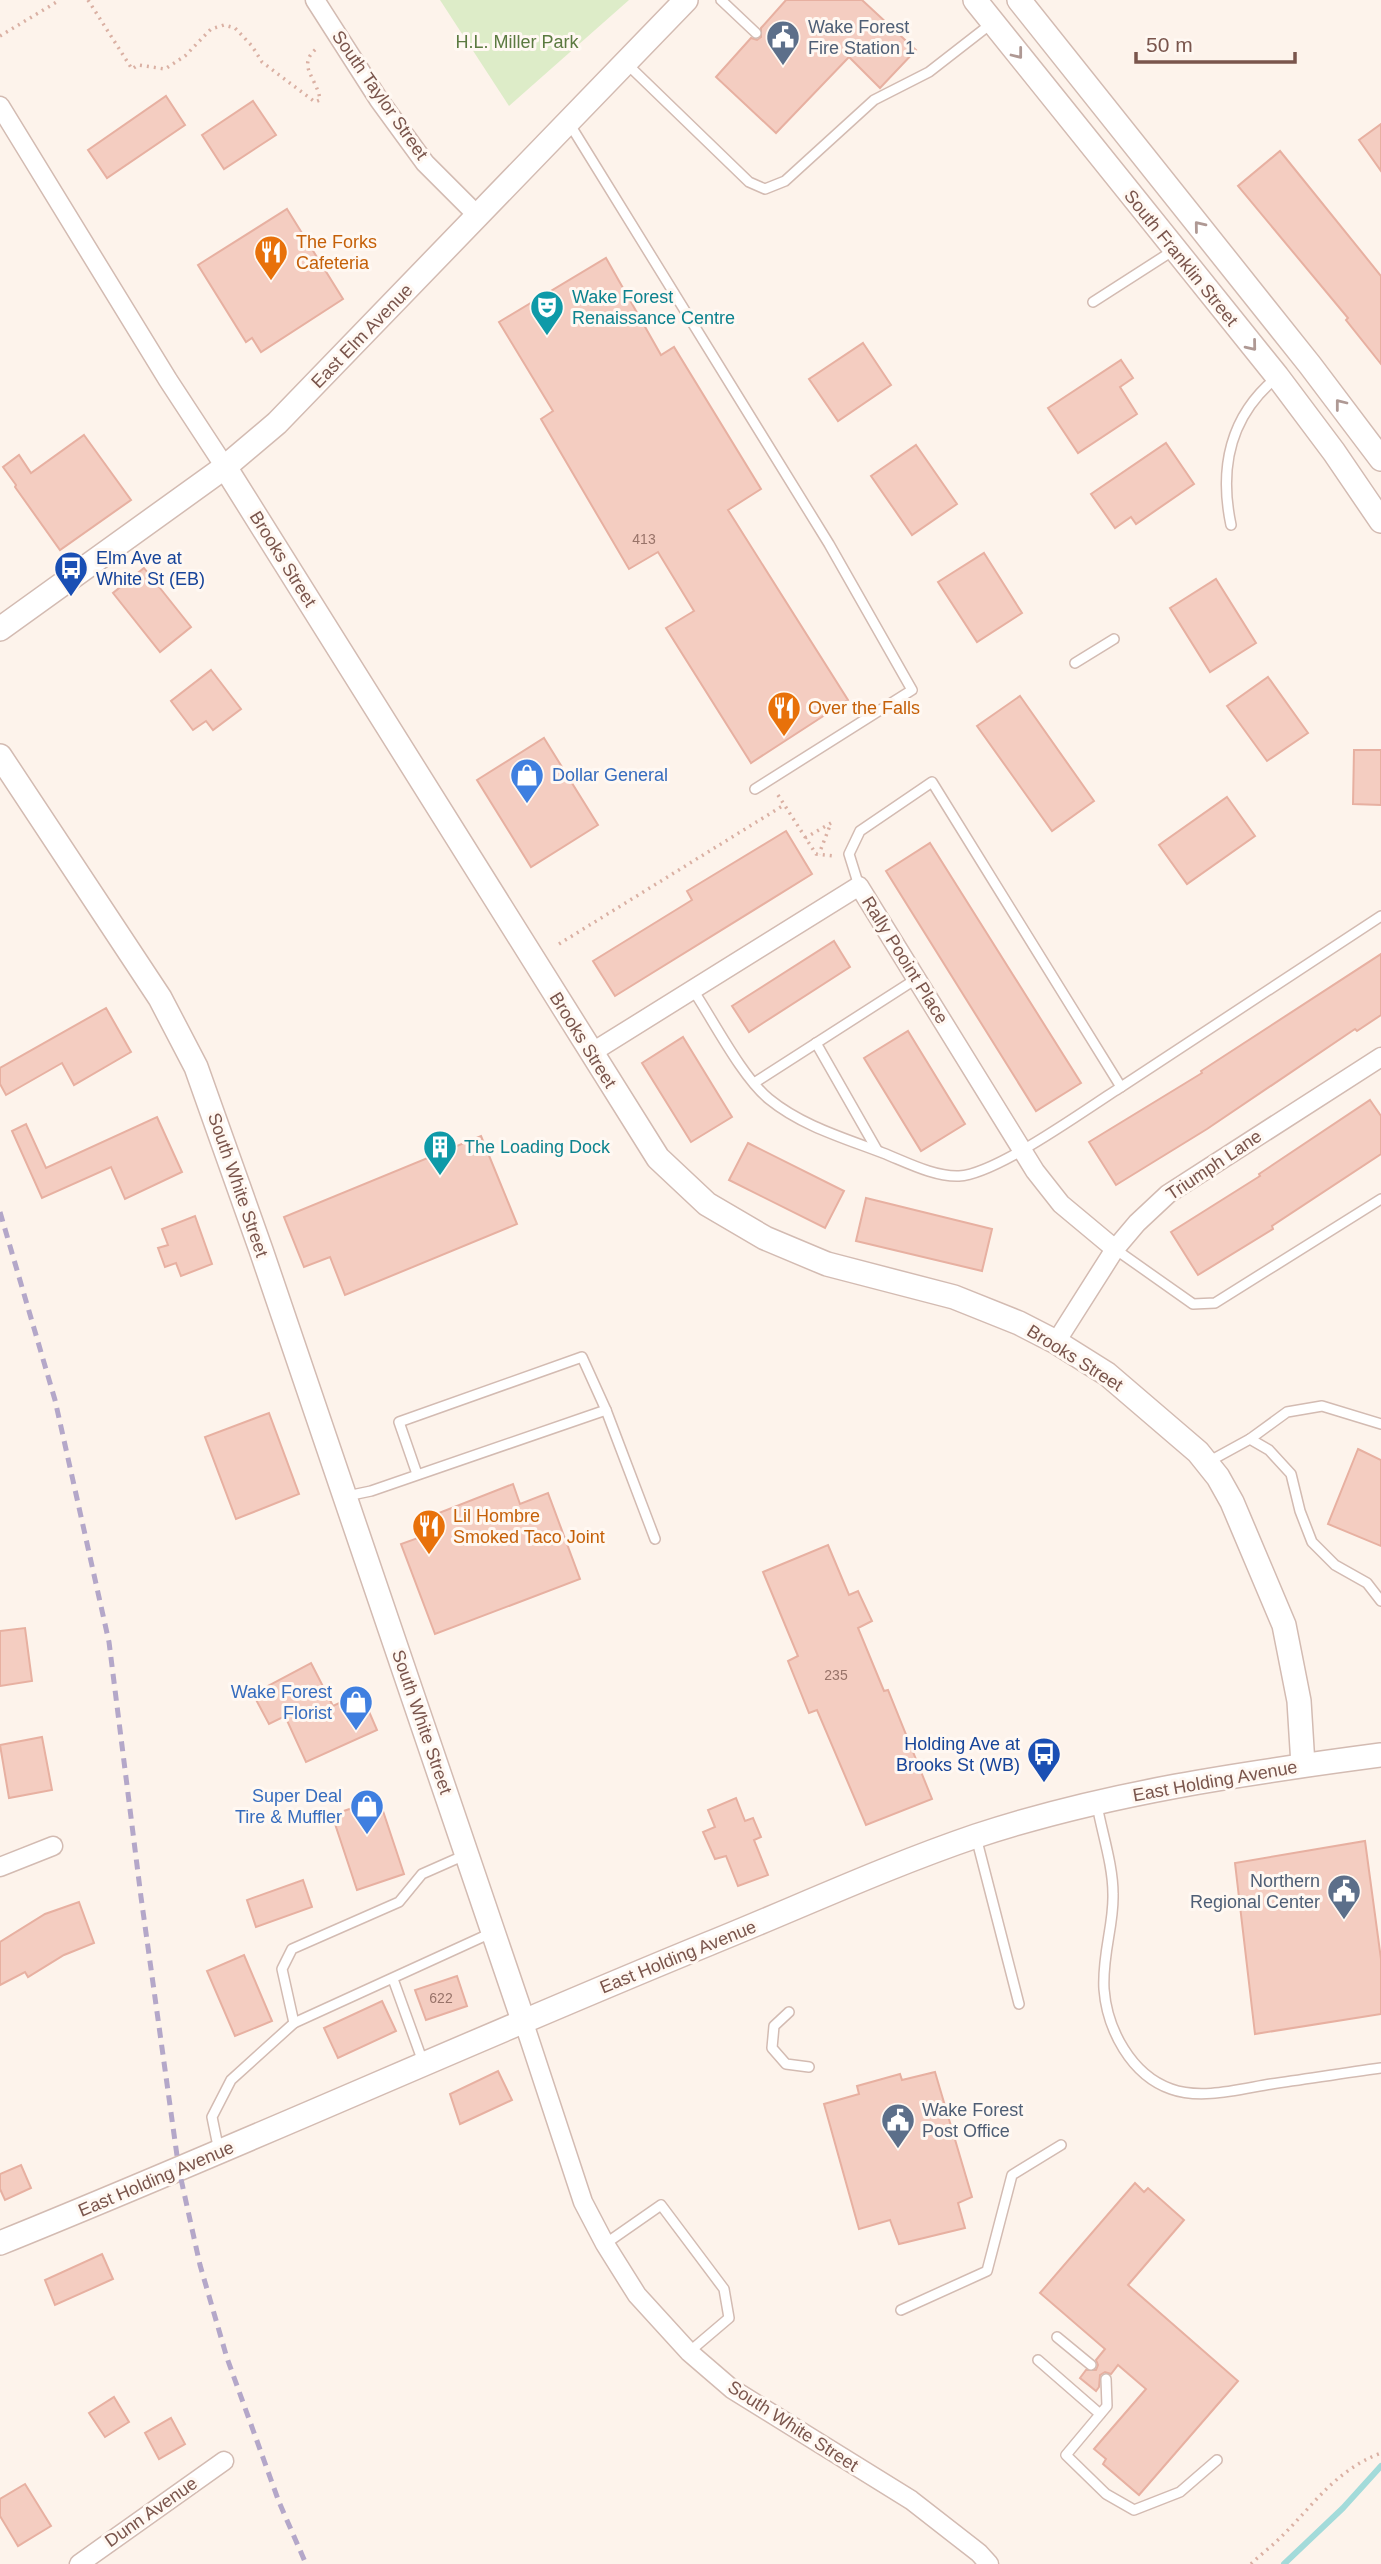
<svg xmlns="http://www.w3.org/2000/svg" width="1381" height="2564" font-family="Arial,sans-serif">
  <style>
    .green { fill: #ddecc8 }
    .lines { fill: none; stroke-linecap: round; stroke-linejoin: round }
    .stream { stroke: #a3dbda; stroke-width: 6 }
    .building { fill: #f4cdc1; stroke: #e7b0a1; stroke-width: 2 }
    .service-casing { stroke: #d3bbb2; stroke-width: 12 }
    .minor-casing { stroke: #d3bbb2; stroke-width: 21 }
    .tertiary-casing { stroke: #d3bbb2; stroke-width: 26 }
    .path { stroke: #dab0a3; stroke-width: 3.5; stroke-dasharray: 2 5; stroke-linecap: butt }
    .service { stroke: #fff; stroke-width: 9 }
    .minor { stroke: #fff; stroke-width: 18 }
    .tertiary { stroke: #fff; stroke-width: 23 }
    .rail { stroke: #b4a7c9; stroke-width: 5; stroke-dasharray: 10 7; stroke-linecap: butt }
    .oneway { stroke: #af9994 }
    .labels { text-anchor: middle; stroke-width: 6; stroke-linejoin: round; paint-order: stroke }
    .number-label { font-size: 14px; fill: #987369 }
    .service-label { font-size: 18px; fill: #4e5e75; stroke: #fff8f2; text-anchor: start }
    .park-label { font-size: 18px; fill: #5b7a40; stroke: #fff8f2 }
    .street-label { font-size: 18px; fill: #7a554c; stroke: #fff8f2 }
    .food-label { font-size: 18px; fill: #c56008; stroke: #fff8f2; text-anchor: start }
    .culture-label { font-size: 18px; fill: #0d838f; stroke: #fff8f2; text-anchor: start }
    .transit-label { font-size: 18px; fill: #164399; stroke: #fff8f2; text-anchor: start }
    .shop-label { font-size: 18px; fill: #366cbe; stroke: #fff8f2; text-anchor: end }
  </style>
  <rect width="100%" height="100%" fill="#fdf3eb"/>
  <!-- green -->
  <polygon class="green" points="440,0 629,0 509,106"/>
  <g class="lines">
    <!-- stream -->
    <polyline class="stream" points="1284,2564 1343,2508 1381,2466"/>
  </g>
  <!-- building -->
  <g class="building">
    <polygon points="786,0 862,0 916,50 880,88 849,57 776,133 716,77 751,38 757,40 761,37 761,28"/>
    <polygon points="166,96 185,125 107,178 88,150"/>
    <polygon points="253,101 276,135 224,169 202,135"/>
    <polygon points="1381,124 1381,171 1359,140"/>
    <polygon points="1280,151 1381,276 1381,364 1346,320 1348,318 1238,186"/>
    <polygon points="287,209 343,299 261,352 252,338 246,342 198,265"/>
    <polygon points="606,258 661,355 674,347 761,489 728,510 848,700 751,763 666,628 694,611 658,552 629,569 541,419 553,411 499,322"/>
    <polygon points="863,343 891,385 838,421 809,379"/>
    <polygon points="1121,360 1133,378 1120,387 1137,414 1078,453 1048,408"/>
    <polygon points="84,435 131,500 60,550 15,487 16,485 3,467 19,455 31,473"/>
    <polygon points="1166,443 1194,484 1136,524 1131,517 1115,528 1091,494"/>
    <polygon points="916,445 957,504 912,535 871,476"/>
    <polygon points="984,553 1022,613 977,642 938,582"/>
    <polygon points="144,568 191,627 160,652 113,593"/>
    <polygon points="1216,579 1256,643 1210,672 1170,608"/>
    <polygon points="211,670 241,709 213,730 206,721 193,730 171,701"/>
    <polygon points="1268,677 1308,733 1267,761 1227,706"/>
    <polygon points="1020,696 1094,801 1052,831 977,726"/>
    <polygon points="544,738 598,825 531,867 477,780"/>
    <polygon points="1354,750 1381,750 1381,805 1353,804"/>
    <polygon points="1227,797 1255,836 1187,884 1159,845"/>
    <polygon points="786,831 812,874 615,996 593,961 692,900 687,891"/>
    <polygon points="930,843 1081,1083 1036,1111 886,871"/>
    <polygon points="834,941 850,967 749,1032 732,1006"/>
    <polygon points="1381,954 1381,1015 1357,1031 1355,1029 1207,1129 1116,1185 1089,1142 1202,1073 1201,1071"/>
    <polygon points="106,1008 131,1052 74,1085 62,1063 6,1095 0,1084 0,1068"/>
    <polygon points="908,1031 965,1124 921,1151 864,1058"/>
    <polygon points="683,1037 732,1117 691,1142 642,1063"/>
    <polygon points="1370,1100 1381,1116 1381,1154 1272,1226 1273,1229 1198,1275 1171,1232 1260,1176 1259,1174"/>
    <polygon points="157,1117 182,1172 125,1199 111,1167 42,1198 12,1131 26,1124 46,1168"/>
    <polygon points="481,1136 517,1224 345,1295 330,1257 304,1267 284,1217"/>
    <polygon points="748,1143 844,1191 825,1228 729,1180"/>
    <polygon points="866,1198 992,1229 982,1271 856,1241"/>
    <polygon points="195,1216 212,1264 181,1276 176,1263 165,1267 158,1248 168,1245 162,1229"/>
    <polygon points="269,1413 299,1494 236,1519 205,1437"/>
    <polygon points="1358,1449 1381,1460 1381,1546 1328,1524"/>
    <polygon points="513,1484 520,1504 548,1493 580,1579 435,1634 401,1544 432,1533 426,1518"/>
    <polygon points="828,1545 849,1595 858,1591 872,1621 858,1628 884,1691 888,1690 932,1799 866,1825 817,1710 809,1713 788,1661 798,1656 763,1572"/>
    <polygon points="25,1628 32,1681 0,1686 0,1631"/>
    <polygon points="311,1663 333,1706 361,1693 377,1730 306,1762 285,1716 269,1724 253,1694"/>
    <polygon points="42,1737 52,1790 9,1798 0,1745"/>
    <polygon points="736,1798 745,1821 753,1818 761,1837 754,1840 768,1875 738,1886 726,1856 715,1859 703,1832 715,1827 708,1810"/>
    <polygon points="379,1799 404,1874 357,1890 332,1815"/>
    <polygon points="1365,1841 1381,1959 1381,2014 1255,2034 1235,1863"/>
    <polygon points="303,1880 312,1907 256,1927 247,1900"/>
    <polygon points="79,1902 94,1943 64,1955 28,1977 25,1972 0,1985 0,1942 45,1914"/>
    <polygon points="244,1955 272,2021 235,2036 207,1971"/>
    <polygon points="457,1976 467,2006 426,2020 415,1990"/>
    <polygon points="382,2001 396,2031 338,2058 324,2028"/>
    <polygon points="498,2071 512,2100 460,2124 450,2094"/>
    <polygon points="935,2072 972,2197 958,2203 965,2228 899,2244 890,2220 859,2229 824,2104 859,2094 857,2086 900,2074 902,2080"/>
    <polygon points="21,2165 31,2188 5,2200 0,2189 0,2174"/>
    <polygon points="1135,2183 1144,2192 1148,2188 1184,2220 1128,2285 1238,2381 1139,2495 1103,2464 1106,2459 1094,2449 1146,2389 1118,2365 1111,2374 1105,2372 1100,2375 1099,2387 1096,2391 1080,2378 1086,2370 1096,2370 1098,2365 1096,2360 1105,2349 1040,2293"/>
    <polygon points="102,2254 113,2279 55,2305 45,2280"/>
    <polygon points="114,2397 129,2422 105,2437 89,2413"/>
    <polygon points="171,2418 185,2444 159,2459 145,2433"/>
    <polygon points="25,2484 51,2526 18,2546 0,2516 0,2499"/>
  </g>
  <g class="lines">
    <!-- service casing -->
    <g class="service-casing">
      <g id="service">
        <polyline points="721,0 756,33"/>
        <polyline points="627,64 749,182 765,189 785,181 874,100 929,72 992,23"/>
        <polyline points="569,123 829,544 912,690 755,789"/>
        <polyline points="1093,302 1174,250"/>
        <path d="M1231,525C1219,468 1230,416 1276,378"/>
        <polyline points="1075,663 1114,639"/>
        <path d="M693,990C713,1020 742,1077 769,1099C802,1126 844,1138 883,1153C906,1162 934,1177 959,1176C997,1174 1086,1109 1121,1087L932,782L860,831L849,854L859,886"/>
        <polyline points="816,1043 877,1150"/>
        <polyline points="754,1083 916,979"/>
        <polyline points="1121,1087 1381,916"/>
        <polyline points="1115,1249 1193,1304 1215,1303 1381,1199"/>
        <polyline points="606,1410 655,1539"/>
        <polyline points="1250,1439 1287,1412 1322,1406 1381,1424"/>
        <polyline points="1208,1462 1250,1439 1269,1450 1291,1474 1300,1511 1312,1542 1335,1565 1367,1583 1381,1601"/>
        <polyline points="347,1496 371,1491 606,1410 582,1357 399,1422 417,1474"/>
        <path d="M1097,1805C1102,1833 1113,1865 1113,1894C1114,1925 1102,1954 1104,1989C1107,2029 1131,2075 1171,2089C1201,2100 1240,2089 1271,2084C1307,2079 1344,2073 1381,2068"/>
        <polyline points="976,1837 1019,2004"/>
        <polyline points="393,1979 423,2062"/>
        <polyline points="789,2012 774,2026 772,2048 786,2064 809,2067"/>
        <polyline points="294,2023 282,1969 292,1949 399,1902 422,1874 465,1855"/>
        <polyline points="219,2151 212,2117 231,2080 294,2023 491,1933"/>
        <polyline points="605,2244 661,2205 724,2289 729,2318 689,2352"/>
        <polyline points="901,2310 987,2271 1012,2175 1061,2145"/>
        <polyline points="1057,2337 1091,2365"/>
        <polyline points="1038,2360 1100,2414"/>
        <polyline points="1106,2379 1107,2406 1066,2455 1106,2494 1134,2510 1180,2492 1217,2460"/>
      </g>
    </g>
    <!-- minor casing -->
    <g class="minor-casing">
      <g id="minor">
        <polyline points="315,0 379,100 425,163 479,217"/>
        <polyline points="0,106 168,380 225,467"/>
        <polyline points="591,1053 859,886 1035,1171 1061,1204 1115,1249"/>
        <polyline points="1056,1342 1115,1249 1137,1223 1168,1194 1381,1057"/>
        <polyline points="0,1867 53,1846"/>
        <polyline points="523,2020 583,2202 605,2244 637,2295 689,2352 732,2389 911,2500 979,2553 989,2564"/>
        <polyline points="79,2564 224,2461"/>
      </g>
    </g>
    <!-- tertiary casing -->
    <g class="tertiary-casing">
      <g id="tertiary">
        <polyline points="975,0 1277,376 1334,452 1381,521"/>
        <polyline points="1019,0 1310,365 1381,459"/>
        <polyline points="225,467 658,1158 707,1204 765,1238 827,1264 954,1297 1019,1323 1056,1342 1107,1374 1198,1452 1218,1477 1232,1502 1284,1625 1299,1701 1303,1765"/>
        <polyline points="0,629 225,467 277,423 686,0"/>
        <polyline points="0,756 160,998 196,1067 261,1250 523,2020"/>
        <path d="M0,2243C238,2147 471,2041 708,1944C797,1908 885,1867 976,1836C1106,1793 1245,1773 1381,1755"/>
      </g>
    </g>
    <!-- path -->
    <g class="path">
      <path d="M88,0L132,69L138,65L165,69L185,56L211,29L224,25L235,28L252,46L262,62L315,102L320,100C318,79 296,66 316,49"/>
      <polyline points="0,36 60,0"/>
      <polyline points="778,795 816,854 835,856"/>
      <polyline points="805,838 831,823 819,854"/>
      <polyline points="559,944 784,805"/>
      <path d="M1251,2564C1260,2555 1271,2547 1280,2538C1314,2505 1334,2471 1381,2453"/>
    </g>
    <!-- service -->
    <use href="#service" class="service"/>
    <!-- minor -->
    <use href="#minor" class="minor"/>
    <!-- tertiary -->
    <use href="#tertiary" class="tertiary"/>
    <!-- rail -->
    <polyline class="rail" points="0,1212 55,1400 109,1642 141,1897 179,2170 200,2265 227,2358 279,2502 306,2564"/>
  </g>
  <!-- one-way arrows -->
  <defs><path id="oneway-chevron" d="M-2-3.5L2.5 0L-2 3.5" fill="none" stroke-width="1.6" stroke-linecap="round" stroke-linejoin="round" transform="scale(1.75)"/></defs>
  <g class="oneway">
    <use href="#oneway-chevron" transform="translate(1018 54) rotate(52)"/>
    <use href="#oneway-chevron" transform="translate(1199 226) rotate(-129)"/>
    <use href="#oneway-chevron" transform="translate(1252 346) rotate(51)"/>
    <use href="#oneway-chevron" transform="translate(1340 404) rotate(-128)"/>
  </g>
  <!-- icons -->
  <defs>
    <g id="civic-pin" transform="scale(1.75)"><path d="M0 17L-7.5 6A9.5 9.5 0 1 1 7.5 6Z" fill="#5c6f8a" stroke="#fff8f2"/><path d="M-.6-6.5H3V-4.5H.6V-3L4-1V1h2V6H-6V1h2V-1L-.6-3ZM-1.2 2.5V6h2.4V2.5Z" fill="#fff"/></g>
    <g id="restaurant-pin" transform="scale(1.75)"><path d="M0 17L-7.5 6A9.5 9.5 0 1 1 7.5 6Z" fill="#e8710a" stroke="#fff8f2"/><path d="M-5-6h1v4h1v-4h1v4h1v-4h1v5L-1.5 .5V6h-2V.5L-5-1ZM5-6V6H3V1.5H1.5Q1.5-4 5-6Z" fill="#fff"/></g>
    <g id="theatre-pin" transform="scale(1.75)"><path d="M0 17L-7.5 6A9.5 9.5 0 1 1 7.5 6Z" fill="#0f9aa8" stroke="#fff8f2"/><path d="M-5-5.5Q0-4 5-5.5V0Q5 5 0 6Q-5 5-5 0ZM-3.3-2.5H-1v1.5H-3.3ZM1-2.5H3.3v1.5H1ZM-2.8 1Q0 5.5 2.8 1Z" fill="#fff"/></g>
    <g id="bus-pin" transform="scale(1.75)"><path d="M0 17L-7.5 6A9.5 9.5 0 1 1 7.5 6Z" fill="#1a4fb4" stroke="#fff8f2"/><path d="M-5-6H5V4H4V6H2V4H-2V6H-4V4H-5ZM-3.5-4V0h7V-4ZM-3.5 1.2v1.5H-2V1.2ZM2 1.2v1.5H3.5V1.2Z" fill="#fff"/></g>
    <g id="shop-pin" transform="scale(1.75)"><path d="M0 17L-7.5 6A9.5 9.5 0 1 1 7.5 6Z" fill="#3f7fe0" stroke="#fff8f2"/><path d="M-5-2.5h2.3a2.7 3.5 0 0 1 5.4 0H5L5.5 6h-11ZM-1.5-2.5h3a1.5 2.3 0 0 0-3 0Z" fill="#fff"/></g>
    <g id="building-pin" transform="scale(1.75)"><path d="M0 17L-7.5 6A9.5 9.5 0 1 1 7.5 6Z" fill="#0f9aa8" stroke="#fff8f2"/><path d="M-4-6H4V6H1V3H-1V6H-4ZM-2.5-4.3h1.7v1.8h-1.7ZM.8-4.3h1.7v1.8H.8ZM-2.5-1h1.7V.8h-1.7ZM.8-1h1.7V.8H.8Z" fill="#fff"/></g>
  </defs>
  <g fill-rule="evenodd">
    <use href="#civic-pin" x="783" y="37"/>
    <use href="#restaurant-pin" x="271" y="252"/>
    <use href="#theatre-pin" x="547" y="307"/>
    <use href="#bus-pin" x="71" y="568"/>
    <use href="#restaurant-pin" x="784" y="708"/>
    <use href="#shop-pin" x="527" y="775"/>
    <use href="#building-pin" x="440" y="1147"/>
    <use href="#restaurant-pin" x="429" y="1526"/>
    <use href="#shop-pin" x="356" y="1702"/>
    <use href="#bus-pin" x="1044" y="1754"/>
    <use href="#shop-pin" x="367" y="1806"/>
    <use href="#civic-pin" x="1344" y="1891"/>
    <use href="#civic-pin" x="898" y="2120"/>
  </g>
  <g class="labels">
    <!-- number labels -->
    <g class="number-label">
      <text x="644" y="544">413</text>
      <text x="836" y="1680">235</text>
      <text x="441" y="2003">622</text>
    </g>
    <!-- service labels -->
    <g class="service-label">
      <text x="808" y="33">Wake Forest<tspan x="808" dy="21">Fire Station 1</tspan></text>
      <text x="1320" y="1887" text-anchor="end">Northern<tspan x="1320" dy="21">Regional Center</tspan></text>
      <text x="922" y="2116">Wake Forest<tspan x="922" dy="21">Post Office</tspan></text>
    </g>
    <!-- park labels -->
    <g class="park-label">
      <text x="517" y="48">H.L. Miller Park</text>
    </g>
    <!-- street labels -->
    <g class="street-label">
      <text transform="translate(380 95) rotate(55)" y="6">South Taylor Street</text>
      <text transform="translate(1181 258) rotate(51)" y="6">South Franklin Street</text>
      <text transform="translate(362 336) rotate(-46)" y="6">East Elm Avenue</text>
      <text transform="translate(283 559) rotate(58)" y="6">Brooks Street</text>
      <text transform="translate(905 960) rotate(58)" y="6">Rally Pooint Place</text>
      <text transform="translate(583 1040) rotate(58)" y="6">Brooks Street</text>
      <text transform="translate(1214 1165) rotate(-34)" y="6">Triumph Lane</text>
      <text transform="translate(238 1185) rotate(71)" y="6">South White Street</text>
      <text transform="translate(1075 1358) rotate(32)" y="6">Brooks Street</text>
      <text transform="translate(422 1722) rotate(71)" y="6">South White Street</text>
      <text transform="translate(1215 1781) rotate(-10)" y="6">East Holding Avenue</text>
      <text transform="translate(678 1957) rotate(-22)" y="6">East Holding Avenue</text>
      <text transform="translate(156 2179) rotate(-23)" y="6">East Holding Avenue</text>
      <text transform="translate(793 2426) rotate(33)" y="6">South White Street</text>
      <text transform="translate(151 2512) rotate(-35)" y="6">Dunn Avenue</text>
    </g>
    <!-- food labels -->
    <g class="food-label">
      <text x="296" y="248">The Forks<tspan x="296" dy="21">Cafeteria</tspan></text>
      <text x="808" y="714">Over the Falls</text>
      <text x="453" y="1522">Lil Hombre<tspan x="453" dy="21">Smoked Taco Joint</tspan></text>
    </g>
    <!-- culture labels -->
    <g class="culture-label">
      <text x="572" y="303">Wake Forest<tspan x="572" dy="21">Renaissance Centre</tspan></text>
      <text x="464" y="1153">The Loading Dock</text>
    </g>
    <!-- transit labels -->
    <g class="transit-label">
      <text x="96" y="564">Elm Ave at<tspan x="96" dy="21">White St (EB)</tspan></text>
      <text x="1020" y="1750" text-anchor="end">Holding Ave at<tspan x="1020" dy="21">Brooks St (WB)</tspan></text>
    </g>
    <!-- shop labels -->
    <g class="shop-label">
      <text x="552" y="781" text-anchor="start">Dollar General</text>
      <text x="332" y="1698">Wake Forest<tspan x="332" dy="21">Florist</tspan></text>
      <text x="342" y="1802">Super Deal<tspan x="342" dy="21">Tire &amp; Muffler</tspan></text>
    </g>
  </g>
  <!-- scale -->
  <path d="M1136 52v10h159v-10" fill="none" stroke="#7a554c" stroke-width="3.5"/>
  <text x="1146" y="52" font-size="21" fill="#7a554c" stroke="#fff8f2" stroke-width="5" paint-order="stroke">50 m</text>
</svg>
